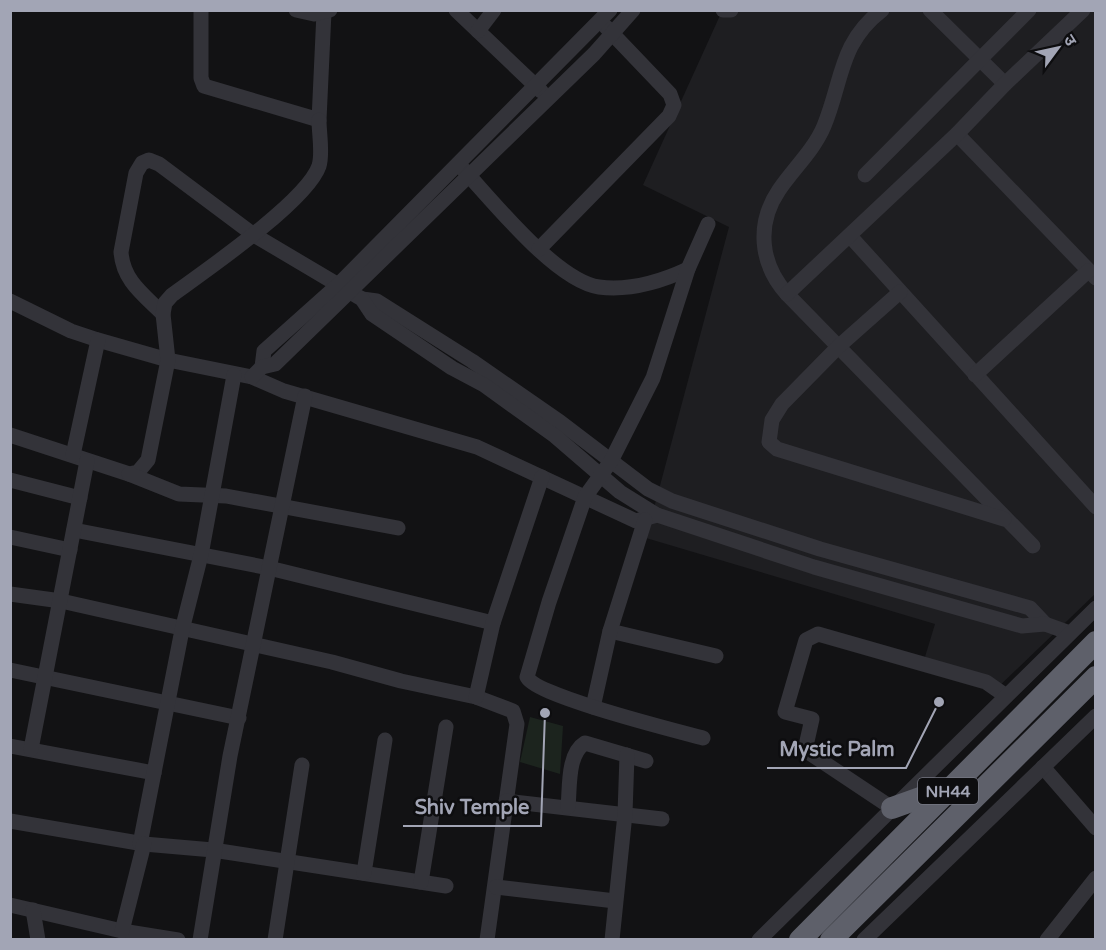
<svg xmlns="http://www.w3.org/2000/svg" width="1106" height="950" font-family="'Varela Round','Noto Sans Devanagari',sans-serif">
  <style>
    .built { fill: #1e1e21 }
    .green { fill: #1c241e }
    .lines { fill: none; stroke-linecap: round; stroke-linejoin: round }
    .minor { stroke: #333339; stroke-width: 15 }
    .highway { stroke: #5e606a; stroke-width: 22 }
    .labels { text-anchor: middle; stroke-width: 5; stroke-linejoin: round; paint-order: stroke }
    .shield { fill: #0d0d0f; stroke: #757783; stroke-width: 1.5 }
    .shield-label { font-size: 16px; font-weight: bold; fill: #a2a5b5 }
    .leader { fill: none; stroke: #a2a5b5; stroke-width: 2 }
    .callout-dot { fill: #a2a5b5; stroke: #0d0d0f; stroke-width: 2 }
    .callout-label { font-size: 20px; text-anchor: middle; font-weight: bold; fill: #a2a5b5; stroke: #0d0d0f; stroke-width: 5; stroke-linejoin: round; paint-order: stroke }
  </style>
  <rect width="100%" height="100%" fill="#121214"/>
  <!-- built -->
  <polygon class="built" points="722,11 1095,11 1095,594 993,692 925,657 935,624 646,538 729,227 643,185"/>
  <!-- green -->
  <polygon class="green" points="530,717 563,726 560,774 520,762"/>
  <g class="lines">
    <!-- minor -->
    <g class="minor">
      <polyline points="201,10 201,78 204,86 319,120 324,12"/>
      <polyline points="296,10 314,14 330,10"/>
      <polyline points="456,10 541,91"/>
      <polyline points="723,10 731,10"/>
      <path d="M882,10C839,43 843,80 824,126C814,150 794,168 779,190C756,224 760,264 787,294L1033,546"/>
      <polyline points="930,10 1005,84"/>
      <polyline points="478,31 494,10"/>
      <polyline points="957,134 1096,278"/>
      <path d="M462,168C492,200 556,281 599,287C629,291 660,282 688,269"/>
      <polyline points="865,175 1029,10"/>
      <polyline points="850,236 1096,507"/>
      <polyline points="539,249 669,116 674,105 670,94 606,27"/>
      <polyline points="900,292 838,347 782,404 772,420 769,442 777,449 1004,519"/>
      <polyline points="787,294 957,134 1005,84 1083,10"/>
      <polyline points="362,299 377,301 472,361 560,422 648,489 672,501 820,549 1030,608 1045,624"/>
      <polyline points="10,301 71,331 98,340 168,360 252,377 284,391 477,447 636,521 657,515"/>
      <path d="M163,314C144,295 123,281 121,252L136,173L142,163L149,160L159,164L254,235L362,299L372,314L452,368L484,385L555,436L620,492L657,515L814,567L1022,626L1045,624L1070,633"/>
      <polyline points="262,367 264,351 339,284 610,10"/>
      <polyline points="975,375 1088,271"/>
      <polyline points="252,377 262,367 275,364 594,54 633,10"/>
      <path d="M10,435L129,474L138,472L148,460L168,360L163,314L165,303L172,295C205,271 307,201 319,166C323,153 319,134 319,120"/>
      <polyline points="73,455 98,340"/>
      <polyline points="129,474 179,494 226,496 398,528"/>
      <polyline points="10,480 80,498"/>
      <polyline points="74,530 269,568 493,623"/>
      <polyline points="10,537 70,550"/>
      <polyline points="10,594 61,601 332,662 401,681 476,697 513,711 517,724 487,940"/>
      <polyline points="610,631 716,656"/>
      <polyline points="10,670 239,718"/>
      <polyline points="476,697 493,623 542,477"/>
      <polyline points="593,707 610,631 645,520"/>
      <path d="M703,738C677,731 533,695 527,677L549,602L585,497L611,461L653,378L688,269L708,224"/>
      <polyline points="10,746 154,773"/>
      <polyline points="31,749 87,461"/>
      <polyline points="1043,767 1096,828"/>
      <polyline points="506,801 662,819"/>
      <path d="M568,807C570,788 567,754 585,743L646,761"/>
      <polyline points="892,808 805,750 812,719 785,712 806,640 818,634 986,682 1006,696"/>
      <polyline points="10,821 144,844 213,850 446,886"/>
      <polyline points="140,844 182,630 201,555 234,375"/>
      <polyline points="364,873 385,740"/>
      <polyline points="421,882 446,727"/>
      <polyline points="496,887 615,901"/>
      <polyline points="10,905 122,931 178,940"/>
      <polyline points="33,910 38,940"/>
      <polyline points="122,931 144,844"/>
      <polyline points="200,940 230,756 305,396"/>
      <polyline points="275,940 302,765"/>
      <polyline points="612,940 625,814 627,755"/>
      <polyline points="759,940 1096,608"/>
      <polyline points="864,940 1096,716"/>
      <polyline points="1047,940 1096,878"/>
    </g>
    <!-- highway -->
    <g class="highway">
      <polyline points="892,808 945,789"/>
      <polyline points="800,940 1096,642"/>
      <polyline points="831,940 1096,677"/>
    </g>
  </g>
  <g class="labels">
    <!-- shield labels -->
    <rect class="shield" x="918" y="778" width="60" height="26" rx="4.5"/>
    <g class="shield-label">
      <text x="948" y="797">NH44</text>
    </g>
  </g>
  <!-- callouts -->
  <path class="leader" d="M939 702L906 768H767M545 713L541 826H403"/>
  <g class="callout-dot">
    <circle cx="939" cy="702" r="6"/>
    <circle cx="545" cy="713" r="6"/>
  </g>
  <g class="callout-label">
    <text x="837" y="756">Mystic Palm</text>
    <text x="472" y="814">Shiv Temple</text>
  </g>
  <!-- border -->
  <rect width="1106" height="950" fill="none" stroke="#a2a5b5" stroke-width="24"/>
  <!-- north arrow -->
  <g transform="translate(1058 48) rotate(57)" stroke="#0d0d0f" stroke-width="4.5" paint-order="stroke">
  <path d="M0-4.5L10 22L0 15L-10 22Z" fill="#a2a5b5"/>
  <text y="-9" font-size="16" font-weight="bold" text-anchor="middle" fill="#a2a5b5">उ</text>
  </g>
</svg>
